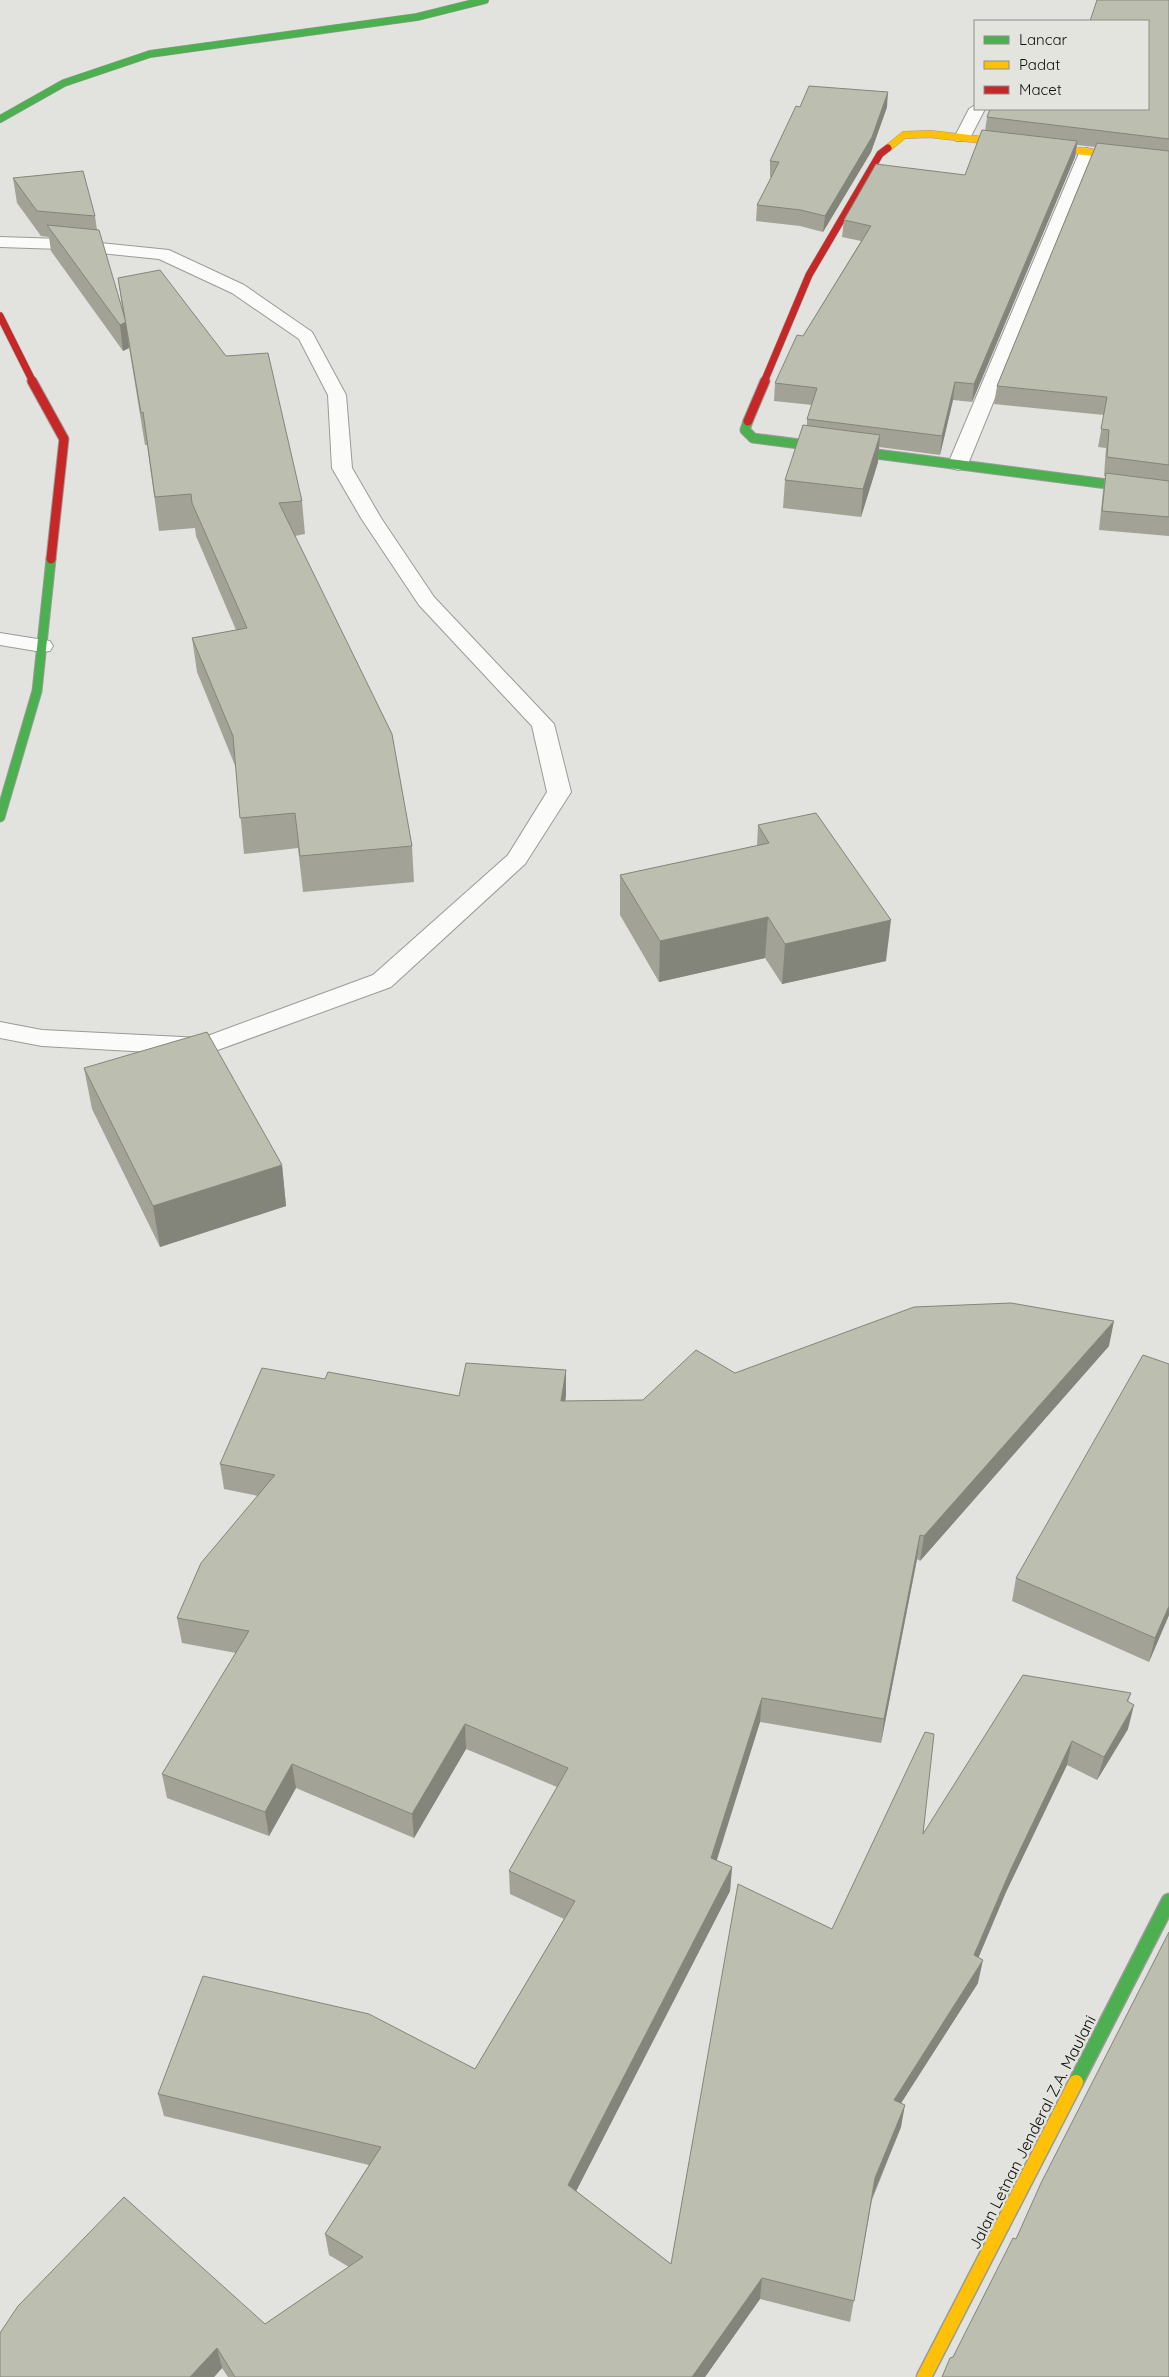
<svg xmlns="http://www.w3.org/2000/svg" width="1169" height="2377" font-family="Quicksand,sans-serif">
  <style>
    .lines { fill: none; stroke-linecap: round; stroke-linejoin: round }
    .lane-casing { stroke: #9a9b98; stroke-width: 2 }
    .street-casing { stroke: #9a9b98; stroke-width: 2 }
    .fast-far2-casing { stroke: #9a9b98; stroke-width: 8 }
    .fast-far1-casing { stroke: #9a9b98; stroke-width: 11 }
    .fast-casing { stroke: #9a9b98; stroke-width: 17 }
    .slow-far1-casing { stroke: #9a9b98; stroke-width: 8 }
    .slow-casing { stroke: #9a9b98; stroke-width: 17 }
    .jam-far1-casing { stroke: #9a9b98; stroke-width: 8 }
    .jam-casing { stroke: #9a9b98; stroke-width: 11 }
    .lane { fill: #fbfbfa; fill-rule: evenodd }
    .street { fill: #fbfbfa; fill-rule: evenodd }
    .fast-far2 { stroke: #4caf50; stroke-width: 7 }
    .fast-far1 { stroke: #4caf50; stroke-width: 9 }
    .fast { stroke: #4caf50; stroke-width: 14 }
    .slow-far1 { stroke: #ffc107; stroke-width: 7 }
    .slow { stroke: #ffc107; stroke-width: 14 }
    .jam-far1 { stroke: #c62828; stroke-width: 7 }
    .jam { stroke: #c62828; stroke-width: 9 }
    .wall { fill: #a2a396 }
    .shaded-wall { fill: #84857a }
    .building { fill: #bcbeaf; stroke: #84857a }
    .labels { text-anchor: middle; stroke-width: 5; stroke-linejoin: round; paint-order: stroke }
    .near-street-label { font-size: 16px; fill: #0e0e0c; stroke: #e3e4de }
  </style>
  <rect width="100%" height="100%" fill="#e2e3df"/>
  <g class="lines">
    <!-- lane casing -->
    <g class="lane-casing">
      <polygon id="lane" points="0,237 61,239 169,250 244,285 312,332 346,395 352,468 381,518 434,597 554,724 571,792 525,864 391,987 204,1055 42,1046 0,1038 0,1022 42,1030 202,1038 373,975 508,855 547,792 532,726 419,605 361,518 332,468 328,395 299,339 232,293 159,259 61,249 0,247"/>
    </g>
    <!-- street casing -->
    <g class="street-casing">
      <g id="street">
        <polygon points="975,105 975,109 985,109 970,138 968,141 956,141 954,138 969,109"/>
        <polygon points="1087,148 1093,150 1095,153 968,464 965,468 958,470 951,468 948,464 1079,153 1081,150"/>
        <polygon points="0,633 50,641 53,646 50,651 42,652 0,645"/>
      </g>
    </g>
    <!-- fast-far2 casing -->
    <g class="fast-far2-casing">
      <polyline id="fast-far2" points="0,119 64,83 150,54 417,17 485,0"/>
    </g>
    <!-- fast-far1 casing -->
    <g class="fast-far1-casing">
      <g id="fast-far1">
        <polyline points="748,421 745,430 753,438 1169,492"/>
        <polyline points="0,817 37,691 51,559"/>
      </g>
    </g>
    <!-- fast casing -->
    <g class="fast-casing">
      <polyline id="fast" points="1076,2082 1169,1901"/>
    </g>
    <!-- slow-far1 casing -->
    <g class="slow-far1-casing">
      <polyline id="slow-far1" points="888,148 904,135 930,134 1169,161"/>
    </g>
    <!-- slow casing -->
    <g class="slow-casing">
      <polyline id="slow" points="924,2377 1076,2082"/>
    </g>
    <!-- jam-far1 casing -->
    <g class="jam-far1-casing">
      <g id="jam-far1">
        <polyline points="0,316 33,382"/>
        <polyline points="764,382 809,275 880,154 888,148"/>
      </g>
    </g>
    <!-- jam casing -->
    <g class="jam-casing">
      <g id="jam">
        <polyline points="32,381 64,439 51,559"/>
        <polyline points="748,421 765,381"/>
      </g>
    </g>
    <!-- lane -->
    <use href="#lane" class="lane"/>
    <!-- street -->
    <use href="#street" class="street"/>
    <!-- fast-far2 -->
    <use href="#fast-far2" class="fast-far2"/>
    <!-- fast-far1 -->
    <use href="#fast-far1" class="fast-far1"/>
    <!-- fast -->
    <use href="#fast" class="fast"/>
    <!-- slow-far1 -->
    <use href="#slow-far1" class="slow-far1"/>
    <!-- slow -->
    <use href="#slow" class="slow"/>
    <!-- jam-far1 -->
    <use href="#jam-far1" class="jam-far1"/>
    <!-- jam -->
    <use href="#jam" class="jam"/>
  </g>
  <!-- wall -->
  <g class="wall">
    <polygon points="1169,0 1169,536 1099,530 1103,491 1105,476 1104,476 1106,448 1098,447 1104,415 994,404 997,386 1095,147 1077,145 1075,157 972,402 953,400 940,455 879,447 878,462 861,517 783,508 785,480 807,426 807,419 812,405 774,401 775,383 803,336 861,241 842,237 844,220 965,175 985,131 987,117"/>
    <polygon points="887,107 871,152 823,232 800,226 756,221 757,205 772,177 770,177 770,161"/>
    <polygon points="13,178 95,216 97,230 123,314 118,278 302,501 305,534 295,536 412,846 414,882 303,892 298,848 244,854 236,768 197,672 192,638 236,630 196,536 195,528 159,531 147,445 145,445 129,347 129,348 123,351 51,251 49,237 41,236 17,203"/>
    <polygon points="758,825 886,961 782,984 765,958 659,982 620,915 620,875 757,846"/>
    <polygon points="84,1068 282,1165 286,1206 160,1247 92,1109"/>
    <polygon points="1109,1346 920,1561 917,1559 881,1743 760,1722 716,1860 732,1867 730,1891 576,2191 671,2264 832,1929 923,1834 1131,1693 1128,1702 1128,1729 1097,1780 1067,1765 1006,1892 978,1957 978,1983 901,2103 901,2127 872,2200 850,2322 760,2299 705,2377 228,2377 222,2368 214,2377 0,2377 265,2324 349,2267 329,2255 325,2234 369,2165 164,2116 158,2094 475,2069 564,1919 510,1894 509,1871 557,1787 466,1749 414,1838 296,1788 269,1836 167,1798 162,1774 236,1653 182,1643 177,1618 258,1496 224,1489 220,1464 325,1379 459,1396 566,1370 566,1395 565,1401 643,1400 735,1373"/>
    <polygon points="1016,1578 1169,1615 1149,1662 1012,1601"/>
  </g>
  <!-- shaded-wall -->
  <g class="shaded-wall">
    <polygon points="888,92 887,107 871,152 823,232 825,216"/>
    <polygon points="1077,141 1075,157 972,402 974,384"/>
    <polygon points="126,322 129,348 123,351 120,325"/>
    <polygon points="955,382 953,400 940,455 942,436"/>
    <polygon points="880,435 878,462 861,517 863,489"/>
    <polygon points="768,917 765,958 659,982 660,941"/>
    <polygon points="891,920 886,961 782,984 785,944"/>
    <polygon points="282,1165 286,1206 160,1247 153,1206"/>
    <polygon points="1114,1321 1109,1346 920,1561 924,1536"/>
    <polygon points="566,1370 566,1395 562,1426 561,1401"/>
    <polygon points="920,1535 917,1559 881,1743 884,1719"/>
    <polygon points="1169,1606 1169,1615 1149,1662 1155,1638"/>
    <polygon points="762,1698 760,1722 710,1882 711,1858"/>
    <polygon points="1134,1705 1128,1729 1097,1780 1104,1757"/>
    <polygon points="465,1724 466,1749 414,1838 412,1814"/>
    <polygon points="1072,1741 1067,1765 1006,1892 970,1978 974,1955 1011,1869"/>
    <polygon points="292,1764 296,1788 269,1836 265,1812"/>
    <polygon points="732,1867 730,1891 568,2207 568,2185"/>
    <polygon points="983,1960 978,1983 889,2122 894,2100"/>
    <polygon points="905,2105 901,2127 871,2200 875,2178"/>
    <polygon points="762,2278 760,2299 705,2377 692,2377"/>
    <polygon points="217,2348 222,2368 214,2377 190,2377"/>
  </g>
  <!-- building -->
  <g class="building">
    <polygon points="1097,0 1169,0 1169,139 987,117 990,109 1148,109 1148,21 1090,21"/>
    <polygon points="809,86 888,92 872,137 825,216 801,210 757,205 779,162 770,161 796,106 800,107"/>
    <polygon points="982,130 1077,141 974,384 955,382 942,436 807,419 817,388 775,383 797,335 803,336 871,226 844,220 876,164 965,175"/>
    <polygon points="1097,143 1169,151 1169,465 1107,457 1109,430 1101,429 1107,397 997,386"/>
    <polygon points="83,171 95,216 37,211 13,178"/>
    <polygon points="47,225 99,230 126,322 120,325"/>
    <polygon points="160,270 226,356 268,353 302,501 279,503 392,734 412,846 300,856 295,813 240,818 233,736 192,638 247,628 192,503 191,494 155,497 143,412 141,413 118,278"/>
    <polygon points="803,425 880,435 863,489 785,480"/>
    <polygon points="1106,473 1169,481 1169,517 1102,511"/>
    <polygon points="816,813 891,920 785,944 768,917 660,941 620,875 769,843 758,825"/>
    <polygon points="207,1032 282,1165 153,1206 84,1068"/>
    <polygon points="1011,1303 1114,1321 924,1536 920,1535 884,1719 762,1698 711,1858 732,1867 568,2185 671,2264 738,1884 832,1929 925,1732 934,1734 923,1834 1023,1675 1131,1693 1127,1701 1134,1705 1104,1757 1072,1741 1011,1869 974,1955 983,1960 894,2100 905,2105 875,2178 854,2301 762,2278 692,2377 235,2377 217,2348 190,2377 0,2377 0,2333 18,2306 124,2197 265,2324 363,2257 325,2234 381,2147 158,2094 203,1976 369,2014 475,2069 575,1901 509,1871 568,1768 465,1724 412,1814 292,1764 265,1812 162,1774 249,1631 177,1618 201,1563 275,1475 220,1464 262,1368 325,1379 328,1372 459,1396 466,1363 566,1370 561,1401 643,1400 696,1350 735,1373 914,1307"/>
    <polygon points="1143,1355 1169,1364 1169,1606 1155,1638 1016,1578"/>
    <polygon points="1169,1932 1169,2377 942,2377 950,2358 953,2357 1013,2238 1016,2239 1041,2183"/>
  </g>
  <g class="labels">
    <!-- near-street labels -->
    <g class="near-street-label">
      <text transform="translate(1032 2132) rotate(-63)" y="6">Jalan Letnan Jenderal Z.A. Maulani</text>
    </g>
  </g>
  <!-- legend -->
  <rect x="974" y="20" width="175" height="90" fill="#e3e4de" stroke="#8e8e8a"/>
  <rect x="984" y="36" width="25" height="8" fill="#4caf50" stroke="#8e8e8a"/>
  <text x="1019" y="45" font-size="15" fill="#0e0e0c">Lancar</text>
  <rect x="984" y="61" width="25" height="8" fill="#ffc107" stroke="#8e8e8a"/>
  <text x="1019" y="70" font-size="15" fill="#0e0e0c">Padat</text>
  <rect x="984" y="86" width="25" height="8" fill="#c62828" stroke="#8e8e8a"/>
  <text x="1019" y="95" font-size="15" fill="#0e0e0c">Macet</text>
</svg>
